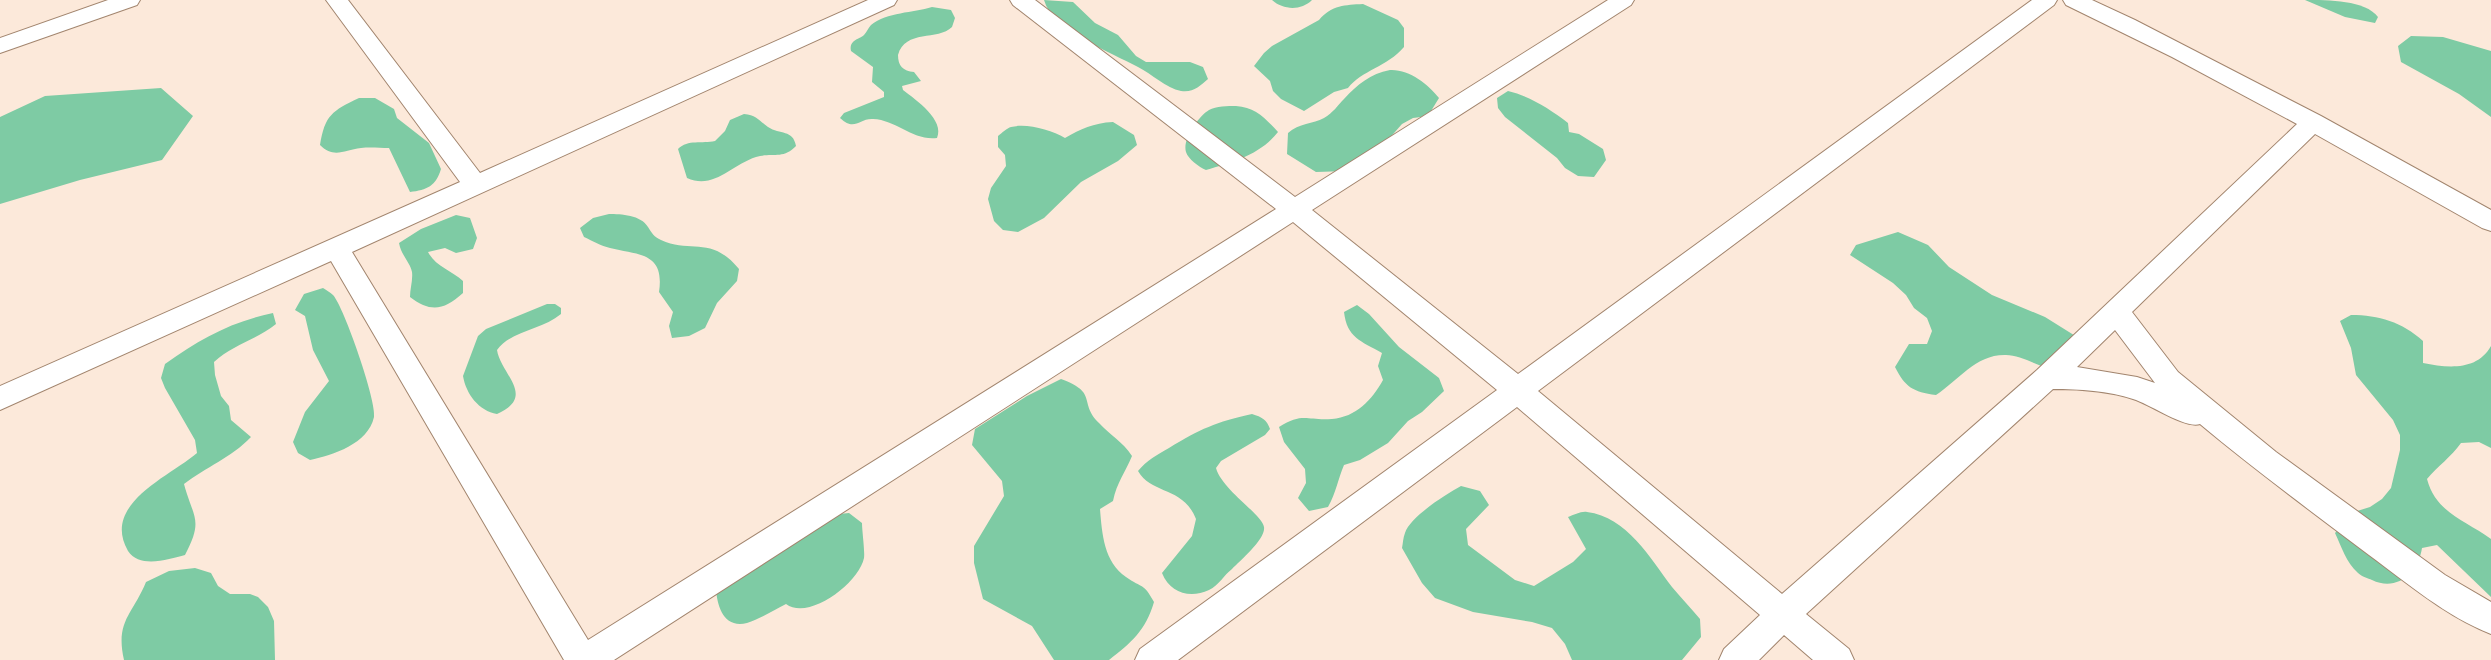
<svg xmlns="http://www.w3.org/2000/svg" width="2491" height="660" font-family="'PT Serif',serif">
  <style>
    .forest { fill: #7ecba4 }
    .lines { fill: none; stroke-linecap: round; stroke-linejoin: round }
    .street-casing { stroke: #a2856e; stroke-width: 2 }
    .street { fill: #fff; fill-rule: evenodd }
  </style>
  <rect width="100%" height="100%" fill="#fce9da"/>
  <!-- forest -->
  <g class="forest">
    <path d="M1044,0L1073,2L1095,23L1118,35L1136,56L1146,62H1190L1203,67L1208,79C1200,86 1193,93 1181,91C1166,88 1152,74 1138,67C1112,53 1052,30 1044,0Z"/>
    <path d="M1272,0H1312C1301,11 1283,10 1272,0Z"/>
    <path d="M2305,0C2329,0 2365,0 2378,17L2375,23L2345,17Z"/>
    <path d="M1363,4L1398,20L1404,28V47C1387,67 1362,70 1348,88L1334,92L1304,111L1281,99L1273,91L1270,81L1254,66L1264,53L1272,46L1319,20C1332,5 1345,5 1363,4Z"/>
    <path d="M932,7L951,10L955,18L952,27C938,41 905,29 898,55C898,66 903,71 914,72L921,81L902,86L903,90C916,100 945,120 937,138C913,141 897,120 873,119C859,118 855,132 840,118L844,113L884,97V92L872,82L873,67L851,51C849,40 858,40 864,35C867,32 868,28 871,25C887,12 913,13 932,7Z"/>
    <polygon points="2411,36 2443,37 2491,51 2491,117 2459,94 2401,62 2398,46"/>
    <path d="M1390,70C1409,69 1428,84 1439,98L1431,111L1421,117L1413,118L1402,124L1387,141L1347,171L1316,172L1287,154L1288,133C1299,123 1313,124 1324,118C1333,113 1338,105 1344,99C1358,84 1370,74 1390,70Z"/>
    <polygon points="161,88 193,116 162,160 80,180 0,204 0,117 45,96"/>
    <path d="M1508,91C1529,96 1550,109 1568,123L1569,132L1579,134L1603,149L1606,160L1594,177L1578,176L1565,168L1557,158L1505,117L1498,108L1497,98Z"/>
    <path d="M359,98H375L394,109L397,118L429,143L441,169C436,186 427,190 410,192L389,148C380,148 370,147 361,148C344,150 334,159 320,145C325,115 332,111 359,98Z"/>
    <path d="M1236,106C1255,107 1265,118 1278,132C1260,155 1233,162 1206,170C1199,167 1188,159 1186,152C1182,139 1199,116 1209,110C1216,106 1228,106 1236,106Z"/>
    <path d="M744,114C757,115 759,121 768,127C780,135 793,129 796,146C783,160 772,152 756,157C731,165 714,190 687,178L678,149C688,139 702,144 715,141L725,131L730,120Z"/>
    <path d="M1113,122L1134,135L1137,145L1118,161L1081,182L1044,218L1018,232L1003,230L994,221L988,199L991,188L1006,166L1005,155L998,147V136C1002,133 1007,128 1011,127C1027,123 1051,130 1065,138C1081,129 1093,123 1113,122Z"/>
    <path d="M609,214C621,214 641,215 648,227C652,233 654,237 661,240C692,254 711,235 739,269L737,281L717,303L705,328L689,336L672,338L669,326L673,312L659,292C665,252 638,255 610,248C601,246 593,241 584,237L580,228L593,218Z"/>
    <path d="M456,215L470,218L477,238L473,249L456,253L445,248L428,252C435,266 452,271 463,281V293C444,310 431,313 410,297C410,289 413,280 412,272C410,262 401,255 399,243L421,229Z"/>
    <path d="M1898,232L1928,245L1949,267L1992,295L2045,317L2077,337L2044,367C2033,363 2018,355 2006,355C1976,354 1959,380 1936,395C1913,392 1905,387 1895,367L1909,344H1927L1932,331L1927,318L1914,308L1906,295L1893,283L1850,255L1856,245Z"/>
    <path d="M323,288C326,290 330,292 333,295C344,307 377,402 374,417C368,444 333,455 310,460L298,453L293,442L305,412L329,381L313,350L305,316L295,310L304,294Z"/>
    <path d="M547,304H555L561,308V314C542,330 512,330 497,350C501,375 537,396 497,414C479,411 466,394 463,376L478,336L486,329Z"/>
    <path d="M1357,305L1369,314L1399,347L1439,378L1444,391L1422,412L1408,421L1388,443L1360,460L1344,465C1338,479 1336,493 1328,507L1309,511L1298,498L1306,483L1305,469L1284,442L1279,427C1303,412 1307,421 1332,419C1356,417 1372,400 1383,380L1378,366L1382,353C1361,341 1347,338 1344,312Z"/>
    <path d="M273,313L276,324C256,340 232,345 214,362L215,375L221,396L229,406L231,420L251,437C231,458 206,467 184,484C193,518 204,519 185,555C169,559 140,569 128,551C101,504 169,477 197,453L195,440L165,388L161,378L165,364C200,339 230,322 273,313Z"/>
    <path d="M2351,315C2379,315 2402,322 2423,341V363C2448,368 2477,371 2491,346V448L2479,442L2461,443C2451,457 2438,466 2427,479C2436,513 2465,520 2491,539V597L2437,545L2422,548C2418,573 2397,592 2372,580C2368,578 2362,577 2358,573C2346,562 2342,548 2335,533L2354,512L2370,507L2382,499L2391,488L2400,450V435L2393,420L2356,375L2351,348L2340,321Z"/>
    <path d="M1061,379C1099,393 1078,402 1099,423C1111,436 1122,441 1132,456C1125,473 1117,482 1113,501L1100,509C1102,534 1104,562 1126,577C1143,589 1143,582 1154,602C1146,630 1131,643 1109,660H1054L1032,626L983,599L974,563V546L1004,496L1002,481L972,445L975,429L1027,396Z"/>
    <path d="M1252,414C1262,417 1267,420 1270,429L1265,435L1221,461L1216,468C1222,490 1262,514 1264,527C1266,539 1240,561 1232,569C1224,575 1219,585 1209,590C1190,599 1170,593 1162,573L1192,536L1196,519C1183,486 1152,495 1138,471C1147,460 1157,455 1169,448C1200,429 1216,422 1252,414Z"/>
    <path d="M1461,486L1480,491L1489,505L1466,529L1468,545L1515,580L1534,586L1573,562L1586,549L1568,517C1574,515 1581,511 1587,512C1627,517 1650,558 1672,587C1681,598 1691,608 1700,619L1701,637L1682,660H1572L1565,644L1552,628L1532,622L1473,612L1435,598L1422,583L1402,548C1403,543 1403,538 1405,533C1410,517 1446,494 1461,486Z"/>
    <path d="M849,513L862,523C862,531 865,551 864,558C859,583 809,621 786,604C774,610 760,619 747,623C724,629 717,606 716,589L745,576L839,514Z"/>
    <path d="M195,568L211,573L218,586L230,594H250L258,597L268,607L274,621L275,660H124C115,621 133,614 146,582L169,571Z"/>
  </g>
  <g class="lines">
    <!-- street casing -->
    <g class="street-casing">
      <g id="street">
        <polygon points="108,0 140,0 137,5 0,53 0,38"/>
        <path d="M326,0H348L480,173L868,0H897L894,5L352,252L588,640L1276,209L1013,5L1010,0H1035L1295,197L1608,0H1634L1631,5L1312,210L1518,374L2032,0H2057L2054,5L1538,391L1782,594L2037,370L2297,124L2172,57L2066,5L2063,0H2092L2135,20L2321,116L2491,210V231L2482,228L2315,134L2132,312L2178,372L2276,452L2445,575L2491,602V634C2447,617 2407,583 2369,555C2312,512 2255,470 2200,424C2185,429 2150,404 2133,399C2109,391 2079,389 2053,389L1806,614L1849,649L1854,660H1813L1784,635L1759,660H1719L1724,649L1760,615L1517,407L1178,660H1135L1140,649L1497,390L1293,222L614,660H564L331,261L0,410V386L460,182ZM2115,330L2155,383L2137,377L2077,367Z"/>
      </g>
    </g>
    <!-- street -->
    <use href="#street" class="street"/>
  </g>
</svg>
